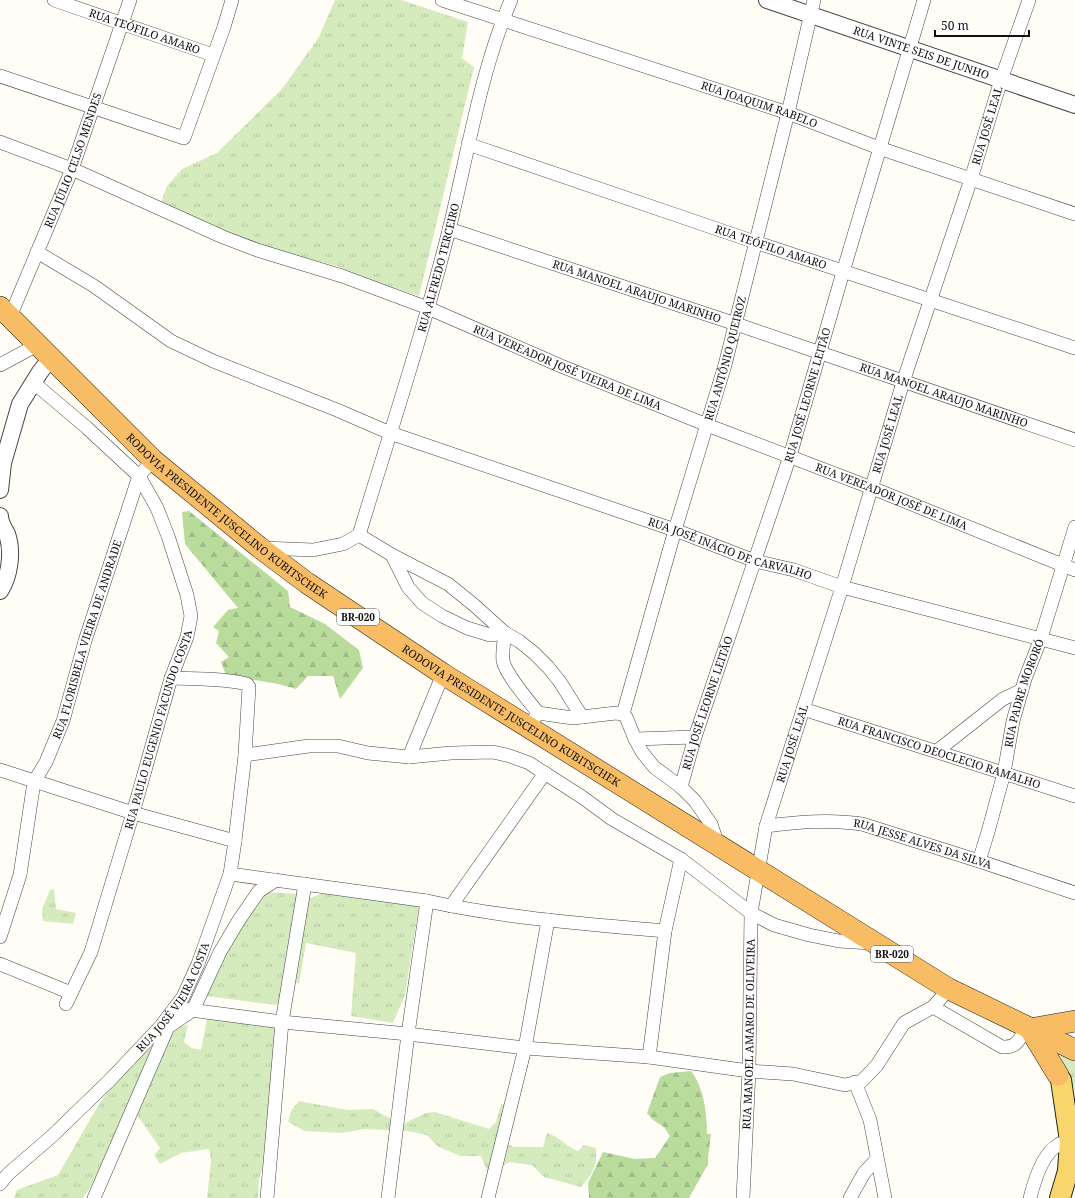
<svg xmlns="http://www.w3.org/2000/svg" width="1075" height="1198" font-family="'Noto Serif',serif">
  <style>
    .grass { fill: url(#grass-tufts) }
    .forest { fill: url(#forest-firs) }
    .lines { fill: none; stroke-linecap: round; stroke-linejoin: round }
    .minor-casing { stroke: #444; stroke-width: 14 }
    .tertiary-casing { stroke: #444; stroke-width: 18 }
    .primary-casing { stroke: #222; stroke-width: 22 }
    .trunk-casing { stroke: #222; stroke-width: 22 }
    .minor { stroke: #fff; stroke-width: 13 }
    .tertiary { stroke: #fff; stroke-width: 16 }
    .primary { stroke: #f9d66b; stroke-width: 20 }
    .trunk { stroke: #f7bc64; stroke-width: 21 }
    .labels { text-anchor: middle; stroke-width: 4; stroke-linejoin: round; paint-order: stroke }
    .shield { fill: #fff; stroke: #585858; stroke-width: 1 }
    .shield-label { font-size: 10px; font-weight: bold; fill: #111 }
    .street-label { font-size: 11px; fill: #111; stroke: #fff }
  </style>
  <defs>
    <pattern id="grass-tufts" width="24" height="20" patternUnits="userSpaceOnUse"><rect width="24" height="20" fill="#d5ebbd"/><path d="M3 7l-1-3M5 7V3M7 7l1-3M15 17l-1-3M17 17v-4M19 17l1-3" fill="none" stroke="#b6c8a1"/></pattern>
    <pattern id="forest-firs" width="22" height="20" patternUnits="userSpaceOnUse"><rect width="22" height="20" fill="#b9dc9c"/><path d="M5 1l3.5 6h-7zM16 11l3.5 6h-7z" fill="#9ebc85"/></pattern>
  </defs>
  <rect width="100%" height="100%" fill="#fffdf5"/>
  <!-- grass -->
  <g class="grass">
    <polygon points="335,0 401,0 468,22 462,58 474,67 419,296 370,280 337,266 259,246 160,205 167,186 182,169 217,153 282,89 319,37"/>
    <polygon points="54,889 56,909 76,913 73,924 43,921 42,909 50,890"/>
    <polygon points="334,889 419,905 405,995 393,1023 351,1016 356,953 306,943 299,984 294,981 305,900"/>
    <polygon points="265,892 297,894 284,1001 276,1005 207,996 232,935"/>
    <polygon points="208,1014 279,1024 263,1167 259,1179 258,1198 207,1198 211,1161 209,1149 181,1153 160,1164 154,1155 160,1148 137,1115 166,1041 178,1027 188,1025 184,1042 192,1048 201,1050"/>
    <polygon points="156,1045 92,1185 83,1198 14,1198 17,1190 58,1175 95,1111 116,1079 142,1052"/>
    <path d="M1061,1054L1075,1060V1089C1066,1082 1061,1066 1061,1054Z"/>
    <path d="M299,1101L348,1110L373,1109L391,1119L405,1123L426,1113L435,1112L489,1129L496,1122L501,1104L508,1103L499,1141L514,1147H543L547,1133C559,1136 565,1146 578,1151L584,1145L596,1148C598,1166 592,1174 581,1187L544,1177L532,1165L509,1162L489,1176L481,1156H460L437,1146L427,1135L408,1131L365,1129L341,1133L305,1131L288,1122L291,1111Z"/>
  </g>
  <!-- forest -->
  <g class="forest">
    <polygon points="189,511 288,591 290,607 325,624 359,650 363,668 340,699 333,676 308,676 296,689 278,684 226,675 221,662 229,657 216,643 219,631 213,627 228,610 238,608 185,544 182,512"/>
    <path d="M691,1071C704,1088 707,1113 707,1134H711L708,1157V1164L689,1198H589L588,1183L603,1152L635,1159L655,1158L670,1136L664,1127L653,1120L647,1113L660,1077L670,1073Z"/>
  </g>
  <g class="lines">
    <!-- minor casing -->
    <g class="minor-casing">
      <g id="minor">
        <path id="s1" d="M54,0L213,55"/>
        <path id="s2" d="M442,0L788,113L879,148L1075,214"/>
        <polyline points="0,76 184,138 224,27 232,0"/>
        <path id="s3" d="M0,142L72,169L223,237L257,250L342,276L428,308L561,366L707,425L872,488L1075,570"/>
        <path id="s4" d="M468,144L755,242L1075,348"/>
        <path id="s5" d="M449,229L736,324L1075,440"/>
        <path id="s6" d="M37,252L94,286L171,341L213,361L337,410L390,433L675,530L755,561L794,570L842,587L1075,648"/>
        <path id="s7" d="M10,317L72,169L130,0"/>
        <polyline points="0,365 37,345"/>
        <path id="s8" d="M359,535C390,433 423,333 449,230C468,153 480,73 511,0"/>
        <polyline points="359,535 392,555 448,584 474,605 505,633 519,641 534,653 548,667 560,682 582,717"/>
        <polyline points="263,548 313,550 343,544 359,535"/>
        <path d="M392,555L408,587L422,603L442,616L467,628L490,635L505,633C504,642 502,651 503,661C506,675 529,701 538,713"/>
        <path id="s9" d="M803,709L1075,796"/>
        <path id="s10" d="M623,714L675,530L725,365L788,113L814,0"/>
        <polyline points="529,726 538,713 573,718 616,713 623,714 626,717 635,739 642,752 654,767 681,787 695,801 711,824 718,845"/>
        <polyline points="635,739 695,737"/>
        <polyline points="937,751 1003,699 1022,690"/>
        <polyline points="245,755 309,746 338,746 368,753 409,757 451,753 493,752 510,756 529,763 582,797 612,819 681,859 751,913 774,925 809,935 839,941 871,943"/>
        <polyline points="409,757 443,674"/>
        <polyline points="0,770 133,813 235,841"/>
        <path id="s11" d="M681,787L695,737L790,456L843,272L924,0"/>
        <path id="s12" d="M766,826C798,822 830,819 862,824L979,861L1075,893"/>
        <path id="s13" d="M979,861L988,832L1004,773L1013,721L1025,679L1041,638L1075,527"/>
        <path d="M230,874L427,901C505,918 585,924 665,931"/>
        <polyline points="451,906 545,773"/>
        <path id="s14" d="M0,937L20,875L34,782L46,762L63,721L85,641L139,476L86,427L34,383"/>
        <polyline points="0,964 71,993"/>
        <path id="s15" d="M66,1004L91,952L133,813L171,678L187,637L191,616L187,595L168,536L157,508L139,476L153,460"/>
        <path d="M933,1007L1002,1047C1018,1048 1019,1039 1027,1027"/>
        <polyline points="175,1008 282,1022 408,1034 525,1048 649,1057 749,1071 793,1074 845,1085 862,1081 877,1065 904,1023 933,1007 949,989"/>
        <polyline points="649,1057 665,931 681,859"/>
        <polyline points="855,1082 870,1120 885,1198"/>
        <path id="s16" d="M0,1184L8,1174L51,1137L110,1080L161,1026L183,997L198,964L230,874L235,841L245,755L249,687L247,684C223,678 196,679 171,678"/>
        <polyline points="94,1198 168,1027 193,1010 220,952 239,920 259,891 276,880"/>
        <polyline points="267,1198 282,1022 305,884"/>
        <polyline points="388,1198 408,1034 427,901"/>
        <polyline points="488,1198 525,1048 548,920"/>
        <path id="s17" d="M743,1198L749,1071L751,913L766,826L842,587L903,382L971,179L1001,80L1029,0"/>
        <polyline points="850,1198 864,1173 877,1159"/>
        <path d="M1030,1198C1034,1182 1042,1154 1058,1145C1061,1143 1066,1142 1070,1141"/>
      </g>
    </g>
    <!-- tertiary casing -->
    <g class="tertiary-casing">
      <g id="tertiary">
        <path id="s18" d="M767,0L1075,105"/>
        <polyline points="0,490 3,463 20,404 40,372 51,358"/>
        <path d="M0,516C0,523 4,528 7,534C13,551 10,576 0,591"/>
      </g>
    </g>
    <!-- primary casing -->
    <g class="primary-casing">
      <g id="primary">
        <polyline points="1061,1080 1070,1141 1068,1171"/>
        <polyline points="1060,1198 1068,1171 1074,1159"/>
      </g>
    </g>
    <!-- trunk casing -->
    <g class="trunk-casing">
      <g id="trunk">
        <path id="s19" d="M0,307L153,460L259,547L307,583L443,674L949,989L1075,1050"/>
        <polyline points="1030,1029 1058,1075"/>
        <polyline points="1030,1029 1075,1021"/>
      </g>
    </g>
    <!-- minor -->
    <use href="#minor" class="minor"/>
    <!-- tertiary -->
    <use href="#tertiary" class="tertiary"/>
    <!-- primary -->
    <use href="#primary" class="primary"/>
    <!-- trunk -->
    <use href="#trunk" class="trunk"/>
  </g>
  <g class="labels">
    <!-- shield labels -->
    <g class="shield">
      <rect x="337" y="609" width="42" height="16" rx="3"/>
      <rect x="871" y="946" width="42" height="16" rx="3"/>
    </g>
    <g class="shield-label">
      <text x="358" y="621">BR-020</text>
      <text x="892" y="958">BR-020</text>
    </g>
    <!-- street labels -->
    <g class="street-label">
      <text dy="4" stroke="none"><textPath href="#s1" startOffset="96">RUA TEÓFILO AMARO</textPath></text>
      <text dy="4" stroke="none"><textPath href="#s18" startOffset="163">RUA VINTE SEIS DE JUNHO</textPath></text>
      <text dy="4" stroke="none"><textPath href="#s2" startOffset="334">RUA JOAQUIM RABELO</textPath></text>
      <text dy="4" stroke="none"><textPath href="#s17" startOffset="1108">RUA JOSÉ LEAL</textPath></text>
      <text dy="4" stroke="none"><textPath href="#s7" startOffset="169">RUA JÚLIO CELSO MENDES</textPath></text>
      <text dy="4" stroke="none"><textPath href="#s4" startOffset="320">RUA TEÓFILO AMARO</textPath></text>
      <text dy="4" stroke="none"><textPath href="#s8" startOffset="279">RUA ALFREDO TERCEIRO</textPath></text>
      <text dy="4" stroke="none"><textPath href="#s5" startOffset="198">RUA MANOEL ARAUJO MARINHO</textPath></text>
      <text dy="4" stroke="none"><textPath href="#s10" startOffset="370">RUA ANTÔNIO QUEIROZ</textPath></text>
      <text dy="4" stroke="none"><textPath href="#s3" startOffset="611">RUA VEREADOR JOSÉ VIEIRA DE LIMA</textPath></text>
      <text dy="4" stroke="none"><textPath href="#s11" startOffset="412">RUA JOSÉ LEORNE LEITÃO</textPath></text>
      <text dy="4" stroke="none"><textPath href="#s5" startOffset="522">RUA MANOEL ARAUJO MARINHO</textPath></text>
      <text dy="4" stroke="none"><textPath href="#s17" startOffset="784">RUA JOSÉ LEAL</textPath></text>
      <text dy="4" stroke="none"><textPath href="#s3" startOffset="960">RUA VEREADOR JOSÉ DE LIMA</textPath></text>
      <text dy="4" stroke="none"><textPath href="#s19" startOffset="309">RODOVIA PRESIDENTE JUSCELINO KUBITSCHEK</textPath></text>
      <text dy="4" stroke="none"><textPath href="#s6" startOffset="758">RUA JOSÉ INÁCIO DE CARVALHO</textPath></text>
      <text dy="4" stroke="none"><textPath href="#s14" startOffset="312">RUA FLORISBELA VIEIRA DE ANDRADE</textPath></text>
      <text dy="4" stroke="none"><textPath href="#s13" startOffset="174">RUA PADRE MORORÓ</textPath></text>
      <text dy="4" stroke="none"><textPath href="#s11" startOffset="88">RUA JOSÉ LEORNE LEITÃO</textPath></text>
      <text dy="4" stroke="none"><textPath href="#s19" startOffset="657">RODOVIA PRESIDENTE JUSCELINO KUBITSCHEK</textPath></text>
      <text dy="4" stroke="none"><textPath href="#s15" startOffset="290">RUA PAULO EUGENIO FACUNDO COSTA</textPath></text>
      <text dy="4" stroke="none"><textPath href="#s17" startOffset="460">RUA JOSÉ LEAL</textPath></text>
      <text dy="4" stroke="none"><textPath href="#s9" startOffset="143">RUA FRANCISCO DEOCLECIO RAMALHO</textPath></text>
      <text dy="4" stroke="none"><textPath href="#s12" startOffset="160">RUA JESSE ALVES DA SILVA</textPath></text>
      <text dy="4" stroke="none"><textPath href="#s16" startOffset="257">RUA JOSÉ VIEIRA COSTA</textPath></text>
      <text dy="4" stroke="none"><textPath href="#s17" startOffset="164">RUA MANOEL AMARO DE OLIVEIRA</textPath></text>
    </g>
  </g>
  <!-- scale -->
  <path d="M935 30v6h94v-6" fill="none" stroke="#111111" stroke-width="2"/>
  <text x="941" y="30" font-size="12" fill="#111111" stroke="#ffffff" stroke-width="3" paint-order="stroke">50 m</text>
</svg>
